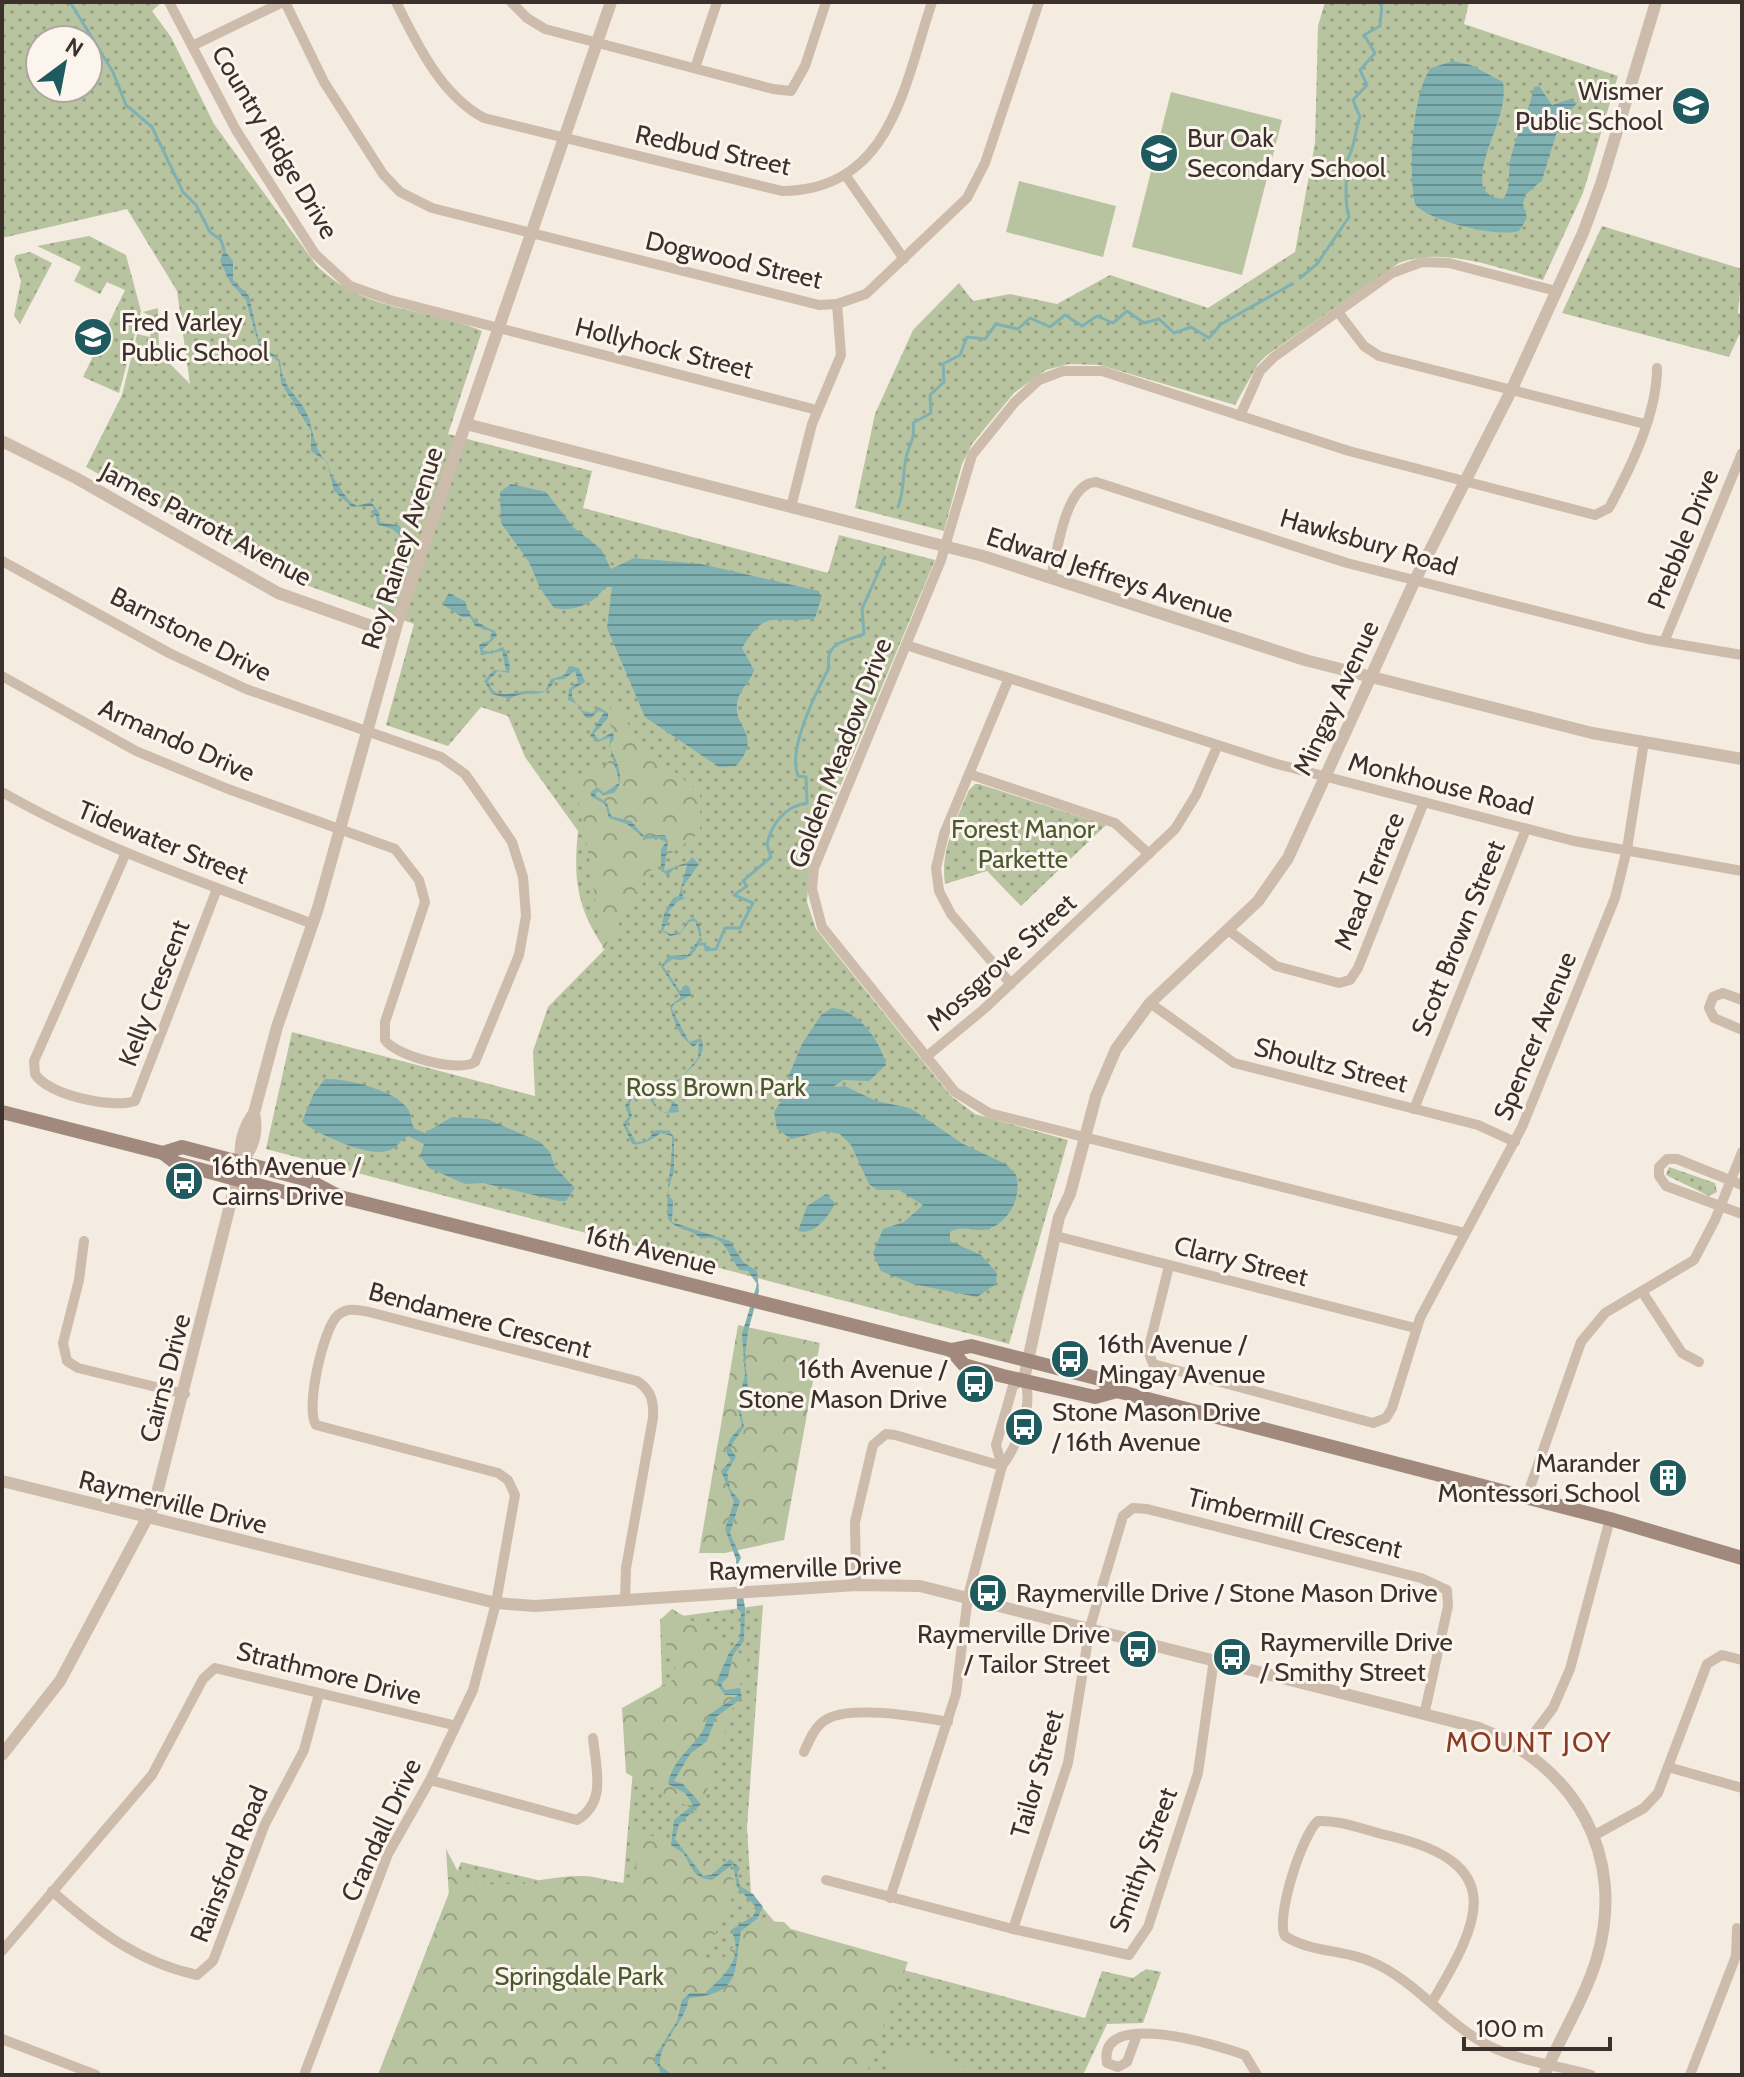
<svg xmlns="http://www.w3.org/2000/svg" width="1744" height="2077" font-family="Cabin,sans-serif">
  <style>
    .grass { fill: url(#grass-dots); fill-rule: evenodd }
    .forest { fill: url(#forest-crowns) }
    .pitch { fill: #b8c4a0 }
    .water { fill: url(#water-rules) }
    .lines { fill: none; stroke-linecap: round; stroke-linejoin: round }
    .stream { stroke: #7fb0b2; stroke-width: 3 }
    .minor { stroke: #cdbbac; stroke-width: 10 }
    .tertiary { stroke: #cdbbac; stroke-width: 12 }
    .secondary { stroke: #a18a7d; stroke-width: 14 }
    .labels { text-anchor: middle; stroke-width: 6; stroke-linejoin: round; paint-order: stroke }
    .poi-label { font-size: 26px; fill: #3b302b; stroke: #fbf5ee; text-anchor: start }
    .street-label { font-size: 26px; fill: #3b302b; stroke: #fbf5ee }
    .park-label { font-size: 26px; fill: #4a5a2e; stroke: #fbf5ee }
    .neighbourhood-label { font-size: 28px; letter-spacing: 2px; fill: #8c3b22; stroke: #fbf5ee }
  </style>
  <defs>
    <pattern id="grass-dots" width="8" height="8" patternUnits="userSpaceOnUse" patternTransform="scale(2)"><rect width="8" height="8" fill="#b8c4a0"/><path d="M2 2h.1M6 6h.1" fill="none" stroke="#97a083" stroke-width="1.8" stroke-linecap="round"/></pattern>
    <pattern id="forest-crowns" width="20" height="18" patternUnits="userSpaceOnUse" patternTransform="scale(2)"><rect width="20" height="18" fill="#b8c4a0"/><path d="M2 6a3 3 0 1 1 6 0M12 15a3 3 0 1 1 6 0" fill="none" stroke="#97a083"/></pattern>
    <pattern id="water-rules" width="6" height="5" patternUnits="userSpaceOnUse" patternTransform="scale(2)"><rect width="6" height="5" fill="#7fb0b2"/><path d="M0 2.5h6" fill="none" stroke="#699091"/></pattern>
  </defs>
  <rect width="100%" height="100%" fill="#f4ebe1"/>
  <!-- grass -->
  <g class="grass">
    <path d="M2,2H162L152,11L171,37L214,124L317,266C367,314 424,306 482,331L448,434L592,471L583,508L828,573L839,535L935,560L810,858L807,902L816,929L951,1096L975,1114L1068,1140L1009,1344L266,1149L292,1032L535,1096L533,1051L548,1007L605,949C577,909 573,879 578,831L525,757L508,716L481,707L448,746L386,725L414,624L284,577L86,467L122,395L137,334L150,337L154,318L143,312L158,308L159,353L190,384L177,291L127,209L2,238ZM40,40H88V88H40Z"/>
    <path d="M1325,2H1469L1464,24L1618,76L1583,193L1543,280C1496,268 1445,246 1399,263L1267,355L1258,364L1235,405L1100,365L1069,364L1046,370L1014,393L972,444L962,464L944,531L855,508L875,414L913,330L959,283L973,301L1010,294L1057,304L1110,275L1208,308L1295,252L1315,143L1318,26Z"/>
    <polygon points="1602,226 1742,269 1738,313 1742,315 1742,336 1739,335 1729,357 1562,313"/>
    <polygon points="89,236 126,255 141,311 119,393 83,377 125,290 107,282 100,294 74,281 81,267 37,246"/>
    <polygon points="30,252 52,263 20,324 14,316 21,281 14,259 16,255"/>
    <path d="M975,784H979L1106,825L1021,906L987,871L945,884C940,850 956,821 969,790Z"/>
    <polygon points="1669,1167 1715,1183 1717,1192 1709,1196 1666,1175"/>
    <polygon points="763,1605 747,1827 751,1894 790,1940 1085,2018 1102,1971 1133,1978 1146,1969 1161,1972 1143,2023 1107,2024 1083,2075 378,2075 461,1862 622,1900 636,1734 662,1684 660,1619"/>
  </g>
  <!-- forest -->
  <g class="forest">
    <polygon points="613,692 635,739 700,793 700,833 653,866 603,950 582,812 569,778 601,768 614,757 610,715"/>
    <polygon points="738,1325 820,1343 784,1540 725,1553 699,1553"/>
    <polygon points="672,1609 718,1636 748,1660 700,1813 626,1773 622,1708 678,1677 660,1620"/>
    <path d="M632,1831C670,1839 704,1854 734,1880L733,1896L704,1957L719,1963L756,1921L784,1922L791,1929L908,1962L866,2075H378L449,1896L446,1849L462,1879C506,1893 538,1876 582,1876C601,1876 618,1886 638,1882Z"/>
  </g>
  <!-- pitch -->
  <g class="pitch">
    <polygon points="1171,92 1282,120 1242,275 1132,247"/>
    <polygon points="1019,181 1116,206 1103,257 1006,232"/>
    <polygon points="896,2043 977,2071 975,2075 884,2075"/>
  </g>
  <!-- water -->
  <g class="water">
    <path d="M1453,61L1471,65L1503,82C1509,118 1477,153 1483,189L1492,197L1503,199C1511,189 1508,175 1510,162C1515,135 1529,113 1534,87L1539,86L1552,105L1570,99L1577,103L1560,122L1542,180L1525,195L1523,204L1527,218L1519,231C1499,238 1427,221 1415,204C1408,173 1412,92 1431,68Z"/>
    <path d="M224,250L233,261V280L249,296L259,342L280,360C282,384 289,387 302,405C311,417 312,435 317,447C321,459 329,461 331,475C340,485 344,499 357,506L371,502L379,512L380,522L400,526L402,537L392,529L377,524L376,516L370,512L374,509L372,506L352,507L334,491L327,462L311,451V431L281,383L279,362L259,346L246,300L230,282L220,261Z"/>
    <path d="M511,484L546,492L573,527L601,549L611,569L634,558L701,564L819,591L821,599L815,618C776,627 768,604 742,648L754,670C751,681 741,688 738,699C730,729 765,733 736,766L719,767L645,717L607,628L612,587H605C594,604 574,612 554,608L540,588L529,562L501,523L500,492Z"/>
    <path d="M449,593L466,602C467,619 482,625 495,631L497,636L482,650L491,652L503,647C508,654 511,665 509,673L498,671L488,681C495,702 510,692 526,691C533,690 538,692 545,691L551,679L565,675L569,666L579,668L585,682L572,690V698L583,711L592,713L599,707L608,713V718L594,734L599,740L613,732L614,739L609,746C616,759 627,780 614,793L603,795L598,791L595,795L607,803L611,816L631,821L644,836L665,835L668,842L664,871L688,862L692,857L699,864L682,888L683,898H687L678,901L668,912L671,915L663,930L671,934L681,932L688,920L694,918C711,930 694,967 673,959L663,966L680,991L686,985L690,988L691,995L673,1005L672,1009L689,1042L701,1038C712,1064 670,1076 670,1099L678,1105L679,1112C663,1114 659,1113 649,1098L633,1096L629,1106L632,1116L626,1125L636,1142L646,1141L656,1130L669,1131L674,1137V1171L667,1193L673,1201L672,1222L730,1241L743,1262L757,1271L759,1291L748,1331L745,1357L748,1389L740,1408L744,1427L730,1447L736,1457L727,1472L730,1489L740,1501L730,1533L741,1558L738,1564L745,1608L744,1641L733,1655L728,1677L721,1684L725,1690L740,1688L742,1698L716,1717L707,1741L690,1754L674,1781L683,1784L701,1804L679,1824L675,1839L703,1876L711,1875L730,1859L740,1868L737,1874L740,1886L753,1894L763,1907L757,1919L741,1931C733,1973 743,1993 689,1998C685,2024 659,2040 660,2065L672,2075L661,2073L654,2058L677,2021L682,2000L690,1993H705C725,1975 745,1957 731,1930L753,1916L757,1908L737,1887L733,1864L712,1880C692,1878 692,1866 683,1853L671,1845L674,1820L693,1805L685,1793L668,1784C674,1752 706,1742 707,1716L738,1695H725L716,1683L729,1653L740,1639L741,1612L737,1609L736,1559L725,1529L734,1502L721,1471L731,1460L726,1452L730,1439L742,1425L737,1406L745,1375L742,1334L757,1284L748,1271L740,1270C726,1253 726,1233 701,1239C691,1228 677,1231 668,1219C665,1188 673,1165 672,1136L661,1133C650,1140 646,1145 632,1144L623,1124L629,1116L625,1106L632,1094L651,1095L657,1108L667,1114L672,1104L667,1094L671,1083L681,1078L698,1058L699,1041L694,1047C679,1037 674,1023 670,1006L681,997L661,967L668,956L688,955L700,937L695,921L689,922L680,934L670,936L661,930L664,914L673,898L679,896L687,865L676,867L668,875L661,871V849L666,842L657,838L645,839L627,824L609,818L605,804L592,797L590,793L597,787L604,793L619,783C617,765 608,753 610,737L598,742L590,736L604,712L598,711L591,718H586L577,704L568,700L569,689L578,682L575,671L564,679L555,680C544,703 526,687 510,699L492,694L484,681L494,670L506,671L502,651L481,655L479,645L490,640L492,632L475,626L470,617H462L442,604Z"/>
    <path d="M832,1008C857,1009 881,1041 886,1065L869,1081L843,1080L833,1087L845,1086L876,1101L910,1108L963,1144L1006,1164L1016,1175C1022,1196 1010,1222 988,1229C974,1233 962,1224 950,1232V1241L981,1255L997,1273L996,1284L977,1297L913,1284L881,1271L873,1253L883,1229L904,1222L923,1205L899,1190H877L869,1184L851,1145L840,1134L824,1131L791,1139L777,1129L774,1112L789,1089V1075L802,1044L821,1015Z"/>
    <path d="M325,1079C345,1078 400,1091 409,1111C412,1118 410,1122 415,1129L425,1133L452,1117L487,1119L540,1142L550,1152L555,1167L575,1188L566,1201H559L483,1183L465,1184L429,1168L420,1156L424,1144L408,1136C401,1140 396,1149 387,1151C367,1157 318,1134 302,1122L314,1093Z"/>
    <path d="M826,1194L835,1203C829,1217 813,1236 798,1231L807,1206Z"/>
  </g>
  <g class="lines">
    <!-- stream -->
    <g class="stream">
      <polyline points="70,2 113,72 126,105 152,127 183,192 196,205 210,232 221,240 224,250"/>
      <path d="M1300,278L1317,264L1349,217C1343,197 1348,182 1346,162C1355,149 1354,133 1360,117L1353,100L1367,85L1360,70L1375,53L1364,35L1380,26L1382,2"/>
      <path d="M898,507C905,490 902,472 907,454C911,441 915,438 913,423L931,413L930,395L944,382L943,364L960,355L967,337L985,339L996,324L1018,329L1030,318L1050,327L1065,315L1082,326L1097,316L1113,323L1127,311L1144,323L1159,319L1174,333L1191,327L1209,338L1221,324L1292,284"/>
      <path d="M698,944H705L706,950L716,949L725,928H740L753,903L734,895L747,886L743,881L771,857L767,845C771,824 785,806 807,803L806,777L798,776C787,750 816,692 829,668C824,642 846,641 864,634L862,609L885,557"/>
    </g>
    <!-- minor -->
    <g class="minor">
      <polyline points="169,2 236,130 315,254 350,286 390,300 817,410"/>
      <polyline points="285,2 324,82 383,174 400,192 432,208 819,305 837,304 866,294 967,198 985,163 1039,2"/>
      <path d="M396,2C417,44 441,95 484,118L782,191C891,190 904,86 932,2"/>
      <polyline points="511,2 527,18 545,29 773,89 791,91 805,66 826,2"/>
      <polyline points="192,46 283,2"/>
      <polyline points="695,68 717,2"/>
      <polyline points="846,176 904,259"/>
      <polyline points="1338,312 1364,346 1379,356 1645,424"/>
      <polyline points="1240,416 1260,371 1274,357 1392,273 1422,262 1449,263 1556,291"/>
      <polyline points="791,507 812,424 841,355 837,304"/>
      <path d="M2,561L169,653L246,689L441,757L465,774L484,801L512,842L523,877L526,916L519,955L475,1062C459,1073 396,1056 385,1040V1022L425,902L419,880L395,849L228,789L136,751L2,676"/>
      <path d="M1051,577C1057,553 1065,483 1096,482L1347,563L1647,639L1742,655"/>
      <polyline points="1664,642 1742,453"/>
      <polyline points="906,645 1277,764 1574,841 1742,871"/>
      <polyline points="1009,678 944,834 936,868 939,891 951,914 1011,984"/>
      <polyline points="969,774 1115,823 1149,854"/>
      <path d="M2,792C101,849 206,883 313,924"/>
      <path d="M125,855L34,1061L35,1074C48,1095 112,1109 135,1101L217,889"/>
      <polyline points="1228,930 1276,966 1339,983 1350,980 1358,968 1424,802"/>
      <polyline points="1742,1000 1723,993 1713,997 1709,1008 1714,1018 1742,1030"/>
      <polyline points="1150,1003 1234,1063 1478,1125 1515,1142"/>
      <polyline points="926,1057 984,1009 1175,829 1196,795 1217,747"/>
      <polyline points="1414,1109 1526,829"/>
      <polyline points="1742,1185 1677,1159 1667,1159 1659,1167 1659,1176 1666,1186 1742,1214"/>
      <path d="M1465,1233L989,1113L955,1092L822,927L812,889L814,868L941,560L972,455L1015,402L1039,380L1063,371H1102L1349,451L1595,515L1609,508C1631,467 1657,414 1657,368"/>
      <polyline points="1056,1236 1415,1328"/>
      <polyline points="84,1241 79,1280 63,1343 67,1361 78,1368 185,1394"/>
      <polyline points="1169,1266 1148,1351 1153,1364 1373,1423 1386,1418 1392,1408 1420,1318 1522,1127 1615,898 1627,849 1644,742"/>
      <polyline points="1643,1293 1682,1353 1699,1362"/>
      <polyline points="1526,1499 1581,1342 1605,1313 1694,1260 1715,1220 1742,1152"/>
      <polyline points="856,1585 855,1522 873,1445 886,1434 895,1435 1002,1466"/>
      <polyline points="1522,1749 1553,1708 1570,1669 1610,1519"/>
      <path d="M804,1752C809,1741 814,1728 824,1721C847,1704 921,1717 948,1722"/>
      <polyline points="1668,1767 1742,1788"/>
      <path d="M430,1780L577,1820C607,1802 596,1769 593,1738"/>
      <polyline points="1595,1835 1644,1808 1658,1793 1707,1664 1722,1655 1742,1660"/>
      <polyline points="826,1880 1013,1929 1129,1955 1148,1927 1198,1773 1214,1659"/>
      <path d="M52,1891C96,1930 138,1962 197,1975L213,1961L265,1824L304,1750L319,1694"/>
      <path d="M890,1898L956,1694L968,1596L1002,1466C1017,1446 1035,1404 1024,1379L1013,1386L996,1445L1002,1466"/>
      <polyline points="1013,1929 1068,1763 1090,1627 1123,1516 1133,1508 1147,1509 1421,1578 1447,1590 1448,1606 1425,1711"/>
      <polyline points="2,1951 152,1775 203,1679 215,1668 453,1725"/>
      <path d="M1432,2002C1481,1920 1508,1864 1390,1836C1367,1831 1341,1820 1318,1821C1302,1834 1275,1919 1285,1936C1311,1953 1344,1949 1372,1962C1414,1980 1441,2018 1480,2041C1512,2060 1555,2065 1591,2075"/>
      <path d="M1137,2035L1127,2062L1118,2067L1107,2063C1097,2007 1220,2046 1245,2055L1257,2075"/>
      <polyline points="2,2039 96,2075"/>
      <path d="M304,2075L388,1854L430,1780L473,1690L496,1603L515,1495L508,1480L498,1473L316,1425C305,1409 323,1328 338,1315C348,1307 358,1310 369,1312L637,1381C651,1390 654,1401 653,1418L626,1568L625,1599"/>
      <polyline points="1690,2075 1736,1956 1737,1928"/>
    </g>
    <!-- tertiary -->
    <g class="tertiary">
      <polyline points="466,424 983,556 1305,660 1592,733 1742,759"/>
      <polyline points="2,441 76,478 278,593 394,634"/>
      <path d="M241,1162C254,1148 258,1132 254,1113"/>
      <polyline points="1024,1379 1059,1217 1070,1194 1096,1096 1116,1049 1150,1003 1258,901 1288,858 1415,580 1511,391 1583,233 1601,184 1656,2"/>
      <path d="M2,1481L496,1603L535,1606L856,1585L920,1586L1479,1728C1575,1766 1627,1855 1597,1958C1585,1998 1561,2036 1544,2075"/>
      <path d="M2,1755L60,1681L154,1505L241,1162C239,1144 243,1128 254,1113L277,1027L318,908L399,617L611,2"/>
    </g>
    <!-- secondary -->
    <g class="secondary">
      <polyline points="2,1112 163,1153 176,1163 303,1197 340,1197 951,1350 971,1346 1100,1379 1117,1391 1610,1519 1742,1558"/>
      <polyline points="163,1153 182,1147 308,1180 336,1195"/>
      <polyline points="951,1350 964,1365 1003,1376 1095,1397 1117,1391"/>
    </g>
  </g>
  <!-- icons -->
  <defs>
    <g id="school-disc" transform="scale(2)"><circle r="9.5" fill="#1f5a5e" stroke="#fbf5ee"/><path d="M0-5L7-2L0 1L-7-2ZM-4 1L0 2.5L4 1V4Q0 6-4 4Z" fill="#fff"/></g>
    <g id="bus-disc" transform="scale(2)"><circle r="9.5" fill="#1f5a5e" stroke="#fbf5ee"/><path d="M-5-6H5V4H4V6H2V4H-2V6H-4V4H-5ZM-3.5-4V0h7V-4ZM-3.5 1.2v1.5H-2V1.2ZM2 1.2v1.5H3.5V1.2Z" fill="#fff"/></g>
    <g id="building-disc" transform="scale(2)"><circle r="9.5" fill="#1f5a5e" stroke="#fbf5ee"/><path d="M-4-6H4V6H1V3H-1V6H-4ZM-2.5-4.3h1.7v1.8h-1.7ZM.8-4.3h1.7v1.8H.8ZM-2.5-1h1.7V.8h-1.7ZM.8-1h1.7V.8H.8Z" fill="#fff"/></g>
  </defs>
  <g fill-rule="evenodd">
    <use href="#school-disc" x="1691" y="106"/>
    <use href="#school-disc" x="1159" y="153"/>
    <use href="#school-disc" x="93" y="337"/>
    <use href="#bus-disc" x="184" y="1181"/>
    <use href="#bus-disc" x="1070" y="1359"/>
    <use href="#bus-disc" x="975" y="1384"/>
    <use href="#bus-disc" x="1024" y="1427"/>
    <use href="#building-disc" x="1668" y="1478"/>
    <use href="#bus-disc" x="988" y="1593"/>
    <use href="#bus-disc" x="1138" y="1649"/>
    <use href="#bus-disc" x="1232" y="1657"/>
  </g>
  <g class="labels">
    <!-- poi labels -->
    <g class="poi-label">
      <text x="1663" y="100" text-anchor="end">Wismer<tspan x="1663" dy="30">Public School</tspan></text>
      <text x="1187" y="147">Bur Oak<tspan x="1187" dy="30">Secondary School</tspan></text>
      <text x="121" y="331">Fred Varley<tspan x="121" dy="30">Public School</tspan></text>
      <text x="212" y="1175">16th Avenue /<tspan x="212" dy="30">Cairns Drive</tspan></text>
      <text x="1098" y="1353">16th Avenue /<tspan x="1098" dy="30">Mingay Avenue</tspan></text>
      <text x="947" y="1378" text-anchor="end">16th Avenue /<tspan x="947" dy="30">Stone Mason Drive</tspan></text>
      <text x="1052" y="1421">Stone Mason Drive<tspan x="1052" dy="30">/ 16th Avenue</tspan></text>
      <text x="1640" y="1472" text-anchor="end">Marander<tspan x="1640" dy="30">Montessori School</tspan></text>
      <text x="1016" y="1602">Raymerville Drive / Stone Mason Drive</text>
      <text x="1110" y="1643" text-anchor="end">Raymerville Drive<tspan x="1110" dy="30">/ Tailor Street</tspan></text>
      <text x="1260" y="1651">Raymerville Drive<tspan x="1260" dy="30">/ Smithy Street</tspan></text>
    </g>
    <!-- street labels -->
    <g class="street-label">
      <text transform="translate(275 142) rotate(59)" y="9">Country Ridge Drive</text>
      <text transform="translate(713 150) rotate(12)" y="9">Redbud Street</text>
      <text transform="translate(734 260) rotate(13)" y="9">Dogwood Street</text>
      <text transform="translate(664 348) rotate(14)" y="9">Hollyhock Street</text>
      <text transform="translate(206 524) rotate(28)" y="9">James Parrott Avenue</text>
      <text transform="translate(1683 539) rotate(-68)" y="9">Prebble Drive</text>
      <text transform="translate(1369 542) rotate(16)" y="9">Hawksbury Road</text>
      <text transform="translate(402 548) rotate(-72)" y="9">Roy Rainey Avenue</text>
      <text transform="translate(1110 575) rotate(18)" y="9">Edward Jeffreys Avenue</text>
      <text transform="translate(191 634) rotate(27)" y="9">Barnstone Drive</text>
      <text transform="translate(1336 698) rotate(-65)" y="9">Mingay Avenue</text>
      <text transform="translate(177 740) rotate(24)" y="9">Armando Drive</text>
      <text transform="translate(840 753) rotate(-69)" y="9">Golden Meadow Drive</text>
      <text transform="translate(1441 784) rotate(14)" y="9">Monkhouse Road</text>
      <text transform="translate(163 842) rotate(22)" y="9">Tidewater Street</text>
      <text transform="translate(1369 881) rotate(-68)" y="9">Mead Terrace</text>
      <text transform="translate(1458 938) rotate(-68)" y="9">Scott Brown Street</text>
      <text transform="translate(1001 962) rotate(-42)" y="9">Mossgrove Street</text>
      <text transform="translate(154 993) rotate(-69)" y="9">Kelly Crescent</text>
      <text transform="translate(1535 1036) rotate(-68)" y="9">Spencer Avenue</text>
      <text transform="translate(1331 1065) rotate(14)" y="9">Shoultz Street</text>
      <text transform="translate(651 1250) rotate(14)" y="9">16th Avenue</text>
      <text transform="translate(1241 1261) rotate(14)" y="9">Clarry Street</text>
      <text transform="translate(480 1320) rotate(15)" y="9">Bendamere Crescent</text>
      <text transform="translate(165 1378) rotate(-75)" y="9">Cairns Drive</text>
      <text transform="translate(173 1502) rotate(14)" y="9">Raymerville Drive</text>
      <text transform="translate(1295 1523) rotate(14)" y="9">Timbermill Crescent</text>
      <text transform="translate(805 1568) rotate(-2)" y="9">Raymerville Drive</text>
      <text transform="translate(329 1673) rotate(14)" y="9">Strathmore Drive</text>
      <text transform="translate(1037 1774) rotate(-74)" y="9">Tailor Street</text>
      <text transform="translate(381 1830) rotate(-65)" y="9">Crandall Drive</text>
      <text transform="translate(1143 1860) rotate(-70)" y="9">Smithy Street</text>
      <text transform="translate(229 1864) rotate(-68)" y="9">Rainsford Road</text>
    </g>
    <!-- park labels -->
    <g class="park-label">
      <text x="1023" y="838">Forest Manor<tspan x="1023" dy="30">Parkette</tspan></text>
      <text x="716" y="1096">Ross Brown Park</text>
      <text x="579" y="1985">Springdale Park</text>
    </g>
    <!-- neighbourhood labels -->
    <g class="neighbourhood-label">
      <text x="1529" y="1752">MOUNT JOY</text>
    </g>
  </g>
  <!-- border -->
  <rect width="1744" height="2077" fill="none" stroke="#3b302b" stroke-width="8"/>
  <!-- north arrow -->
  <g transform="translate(64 64) rotate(32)"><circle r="38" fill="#fbf5ee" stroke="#aea6a0" stroke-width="2"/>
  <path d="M0-6L14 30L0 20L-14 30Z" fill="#1f5a5e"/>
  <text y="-12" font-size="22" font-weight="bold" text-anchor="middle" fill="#3b302b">N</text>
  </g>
  <!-- scale -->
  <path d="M1464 2037v12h146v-12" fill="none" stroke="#3b302b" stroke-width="4"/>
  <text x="1476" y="2037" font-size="24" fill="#3b302b" stroke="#fbf5ee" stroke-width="6" paint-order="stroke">100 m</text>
</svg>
